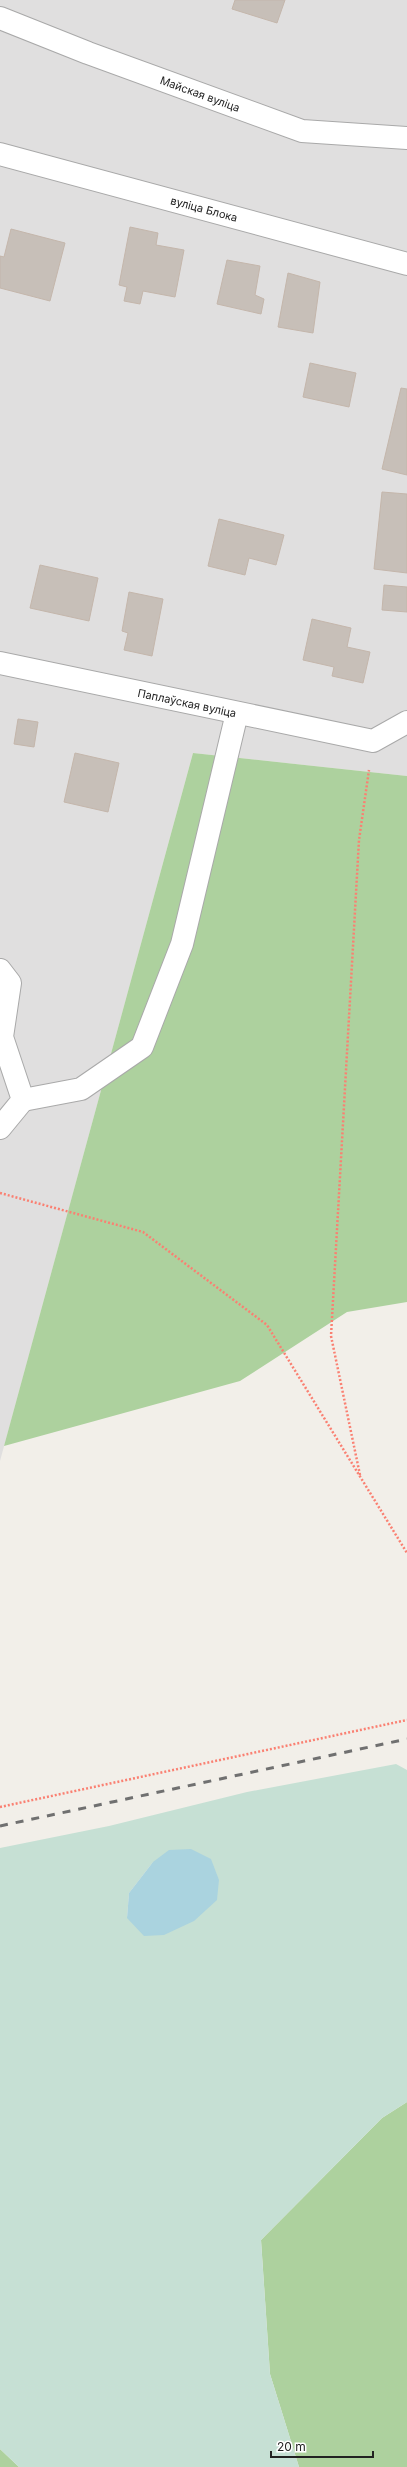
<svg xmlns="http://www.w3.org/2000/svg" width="407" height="2467" font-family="Inter,sans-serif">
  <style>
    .residential { fill: #e0dfdf }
    .forest { fill: #add19e }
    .wetland { fill: #c6e0d4; fill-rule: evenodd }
    .water { fill: #aad3df }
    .building { fill: #c7bfb8; stroke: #c4b6ab }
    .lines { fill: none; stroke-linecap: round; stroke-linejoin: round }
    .minor-casing { stroke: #a9a9a9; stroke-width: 24 }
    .path { stroke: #fa8072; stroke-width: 2.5; stroke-dasharray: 2 2; stroke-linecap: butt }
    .minor { stroke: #fff; stroke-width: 22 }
    .rail { stroke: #707070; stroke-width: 3; stroke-dasharray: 8 8; stroke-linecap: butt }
    .labels { text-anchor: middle; stroke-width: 3; stroke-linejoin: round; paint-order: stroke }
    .street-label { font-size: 11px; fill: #222; stroke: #fff }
  </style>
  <rect width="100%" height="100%" fill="#f2efe9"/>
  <!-- residential -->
  <polygon class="residential" points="0,0 407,0 407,776 193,753 0,1461"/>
  <!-- forest -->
  <g class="forest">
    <polygon points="193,753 407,776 407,1302 347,1312 240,1381 4,1446"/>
    <polygon points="407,2102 407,2467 299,2467 270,2374 261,2240 382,2118"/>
    <polygon points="0,2449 19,2467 0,2467"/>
  </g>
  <!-- wetland -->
  <path class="wetland" d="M396,1764L407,1770V2102L382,2118L261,2240L270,2374L299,2467H19L0,2449V1848L109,1826L247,1792ZM153,1862L127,1918L129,1893Z"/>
  <!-- water -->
  <polygon class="water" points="191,1849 211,1859 219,1880 217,1900 194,1921 164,1935 144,1936 127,1918 129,1893 153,1862 169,1850"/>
  <!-- building -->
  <g class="building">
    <polygon points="235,0 285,0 277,23 232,9"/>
    <polygon points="130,227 158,233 156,245 184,250 175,297 143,291 140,304 124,301 127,287 119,285"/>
    <polygon points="11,229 65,243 50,301 0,288 0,256 4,257"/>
    <polygon points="227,260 260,266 255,295 264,299 261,314 217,304"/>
    <polygon points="288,273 320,282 313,333 278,327"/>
    <polygon points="310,363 356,373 349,407 303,397"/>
    <polygon points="401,388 407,389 407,475 382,469"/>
    <polygon points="382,492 407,494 407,573 374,569"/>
    <polygon points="219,519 284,535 276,565 249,558 245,575 208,566"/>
    <polygon points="40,565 98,578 89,621 30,608"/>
    <polygon points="384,585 407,587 407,612 382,610"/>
    <polygon points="129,592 163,599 152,656 124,650 128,633 122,631"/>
    <polygon points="312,619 351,628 347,647 370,652 363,683 332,676 334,667 303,660"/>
    <polygon points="18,719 38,722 34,747 14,744"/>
    <polygon points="75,753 119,763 108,812 64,802"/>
  </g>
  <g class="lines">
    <!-- minor casing -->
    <g class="minor-casing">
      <g id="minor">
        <polyline points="0,18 88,53 302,131 407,138"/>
        <polyline points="0,154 407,264"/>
        <polyline points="0,663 373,741 407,722"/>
        <polyline points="0,970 10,983 2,1037 23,1100 0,1128"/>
        <polyline points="23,1100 81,1089 142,1047 182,944 237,713"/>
      </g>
    </g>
    <!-- path -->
    <g class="path">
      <polyline points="0,1193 143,1232 267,1325 407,1553"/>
      <polyline points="360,1475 331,1336 359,840 369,770"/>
      <polyline points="0,1807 407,1720"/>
    </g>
    <!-- minor -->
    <use href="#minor" class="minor"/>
    <!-- rail -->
    <polyline class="rail" points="0,1826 407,1739"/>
  </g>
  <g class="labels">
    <!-- street labels -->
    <g class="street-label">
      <text transform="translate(200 94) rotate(20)" y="4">Майская вуліца</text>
      <text transform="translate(204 209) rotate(15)" y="4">вуліца Блока</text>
      <text transform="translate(187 703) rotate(12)" y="4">Паплаўская вуліца</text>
    </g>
  </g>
  <!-- scale -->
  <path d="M271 2451v6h102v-6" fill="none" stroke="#222222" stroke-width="2"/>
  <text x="277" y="2451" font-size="12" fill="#222222" stroke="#ffffff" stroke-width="3" paint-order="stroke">20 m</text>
</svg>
